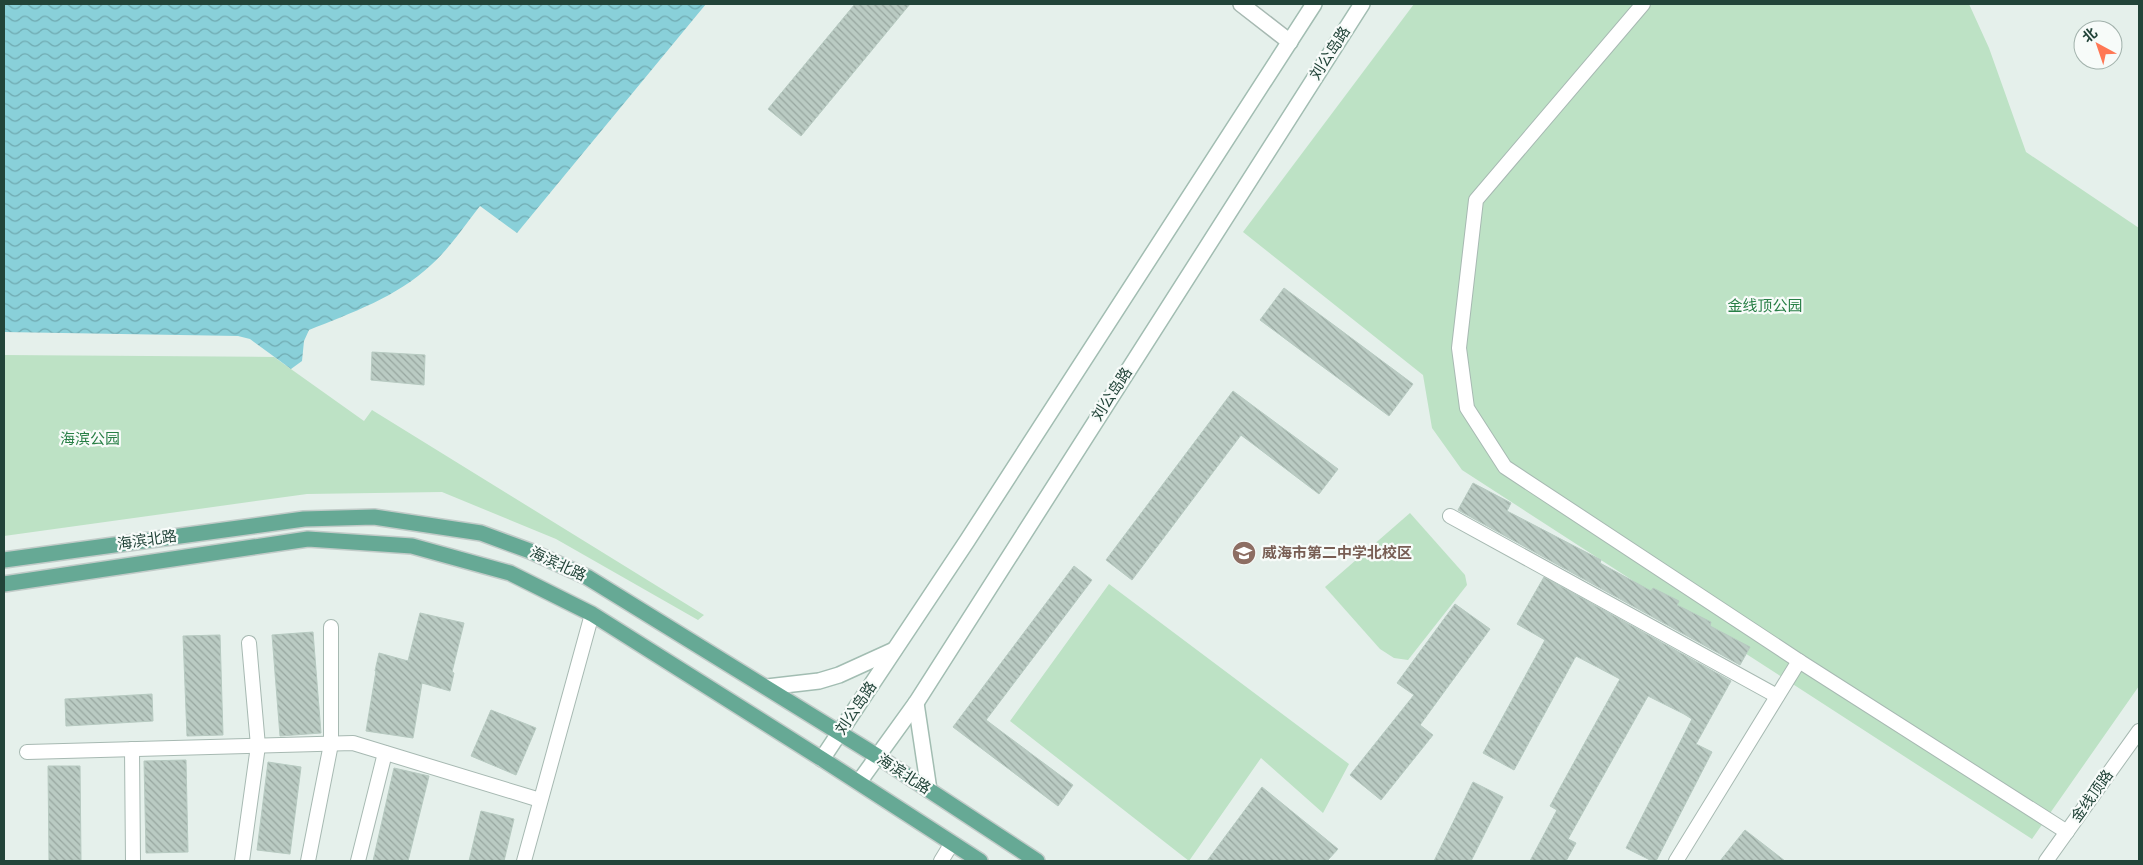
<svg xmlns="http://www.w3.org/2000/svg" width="2143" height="865" font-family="'IBM Plex Sans','Noto Sans SC',sans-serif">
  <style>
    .park { fill: #bde2c5 }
    .water { fill: url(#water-waves) }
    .building { fill: url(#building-back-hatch); stroke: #b7cac1 }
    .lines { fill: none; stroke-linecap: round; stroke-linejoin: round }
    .minor-casing { stroke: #a7b9b2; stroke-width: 16 }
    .tertiary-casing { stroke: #a7b9b2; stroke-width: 18 }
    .secondary-casing { stroke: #a2bdb2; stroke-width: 18 }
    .primary-casing { stroke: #c1cbc8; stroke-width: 18 }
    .minor { stroke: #fff; stroke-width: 14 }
    .tertiary { stroke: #fff; stroke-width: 15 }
    .secondary { stroke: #fff; stroke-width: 15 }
    .primary { stroke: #66a995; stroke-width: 15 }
    .labels { text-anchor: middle; stroke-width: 4.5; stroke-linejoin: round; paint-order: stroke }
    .street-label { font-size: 15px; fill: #224439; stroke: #f7fbf9 }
    .park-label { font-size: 15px; fill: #287f46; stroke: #f7fbf9 }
    .education-label { font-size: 15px; font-weight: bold; fill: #785e54; stroke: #f7fbf9; text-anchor: start }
  </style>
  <defs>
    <pattern id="water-waves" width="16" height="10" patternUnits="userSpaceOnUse" patternTransform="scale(1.25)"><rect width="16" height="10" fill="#89d0d9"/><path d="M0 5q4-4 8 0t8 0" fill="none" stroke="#70aab1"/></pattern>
    <pattern id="building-back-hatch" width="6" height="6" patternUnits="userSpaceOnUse" patternTransform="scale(1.25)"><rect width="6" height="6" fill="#bacbc3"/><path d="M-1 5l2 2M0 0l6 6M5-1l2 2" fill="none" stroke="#97a69f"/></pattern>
  </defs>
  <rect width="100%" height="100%" fill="#e5f0eb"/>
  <!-- park -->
  <g class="park">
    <polygon points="1414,4 1969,4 1989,48 2026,152 2139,228 2139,686 2032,839 1462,470 1432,428 1423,375 1243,232"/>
    <polygon points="4,355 274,357 364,421 372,410 704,615 698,620 556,539 442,492 307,494 4,536"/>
    <polygon points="1410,513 1465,575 1467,585 1408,660 1394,658 1380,649 1325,587"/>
    <polygon points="1109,584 1349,764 1323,813 1261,758 1189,861 1010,721"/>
  </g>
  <!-- water -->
  <path class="water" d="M4,4H706L517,233L480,206C465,225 449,249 431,265C397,297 351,313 309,330L304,341L302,361L291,369L250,339L238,336L4,332Z"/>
  <!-- building -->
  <g class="building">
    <polygon points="855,4 910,4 801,136 768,109"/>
    <polygon points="1284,288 1413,384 1389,416 1260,320"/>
    <polygon points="372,352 425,355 424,385 371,380"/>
    <polygon points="1233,391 1338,469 1319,494 1241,435 1132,580 1106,560"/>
    <polygon points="1473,483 1511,503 1507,511 1601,560 1600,563 1651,591 1653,588 1679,601 1677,605 1711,622 1710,626 1750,647 1740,665 1458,510"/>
    <polygon points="1074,566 1092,580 986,720 1073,785 1058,806 953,727"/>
    <polygon points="1544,577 1731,681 1696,744 1712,752 1656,861 1652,861 1626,848 1692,719 1684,714 1648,696 1568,839 1576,843 1566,861 1530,861 1557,810 1550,806 1620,679 1576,656 1514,770 1483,753 1545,640 1517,624"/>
    <polygon points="1455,604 1490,629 1420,725 1433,735 1381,800 1350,775 1414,695 1397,683"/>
    <polygon points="420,613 464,623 452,672 454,673 450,691 422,683 413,738 366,731 376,671 375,671 379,653 408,661"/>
    <polygon points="313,632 321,733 280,736 272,635"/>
    <polygon points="220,635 223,735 187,736 183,636"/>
    <polygon points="152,694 153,721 66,726 65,699"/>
    <polygon points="491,710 536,728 516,775 471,756"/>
    <polygon points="186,760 188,852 146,853 144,761"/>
    <polygon points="268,762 301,767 290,854 257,850"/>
    <polygon points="48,766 80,766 81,860 49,861"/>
    <polygon points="394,768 429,776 408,861 373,861"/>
    <polygon points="1473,782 1503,797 1471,861 1434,861"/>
    <polygon points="1262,787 1338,849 1327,861 1207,861"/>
    <polygon points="481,811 514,819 504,861 469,861"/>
    <polygon points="1745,830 1785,861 1720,861"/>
  </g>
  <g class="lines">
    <!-- minor casing -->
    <g class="minor-casing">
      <g id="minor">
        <polyline points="1643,4 1476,200 1459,348 1467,408 1505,467 1799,661 2067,832"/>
        <polyline points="1450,516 1777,696"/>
        <polyline points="132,749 133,861"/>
        <polyline points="27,752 353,743 540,800"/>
        <polyline points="242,861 258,746 249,643"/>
        <polyline points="308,861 331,744 331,627"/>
        <polyline points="358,861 385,753"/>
        <polyline points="524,861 592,614"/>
        <polyline points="941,861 952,843"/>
        <polyline points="1676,861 1799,661"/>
        <polyline points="2046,861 2139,731"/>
      </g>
    </g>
    <!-- tertiary casing -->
    <g class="tertiary-casing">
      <polyline id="tertiary" points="1241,4 1290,42"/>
    </g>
    <!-- secondary casing -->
    <g class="secondary-casing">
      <g id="secondary">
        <polyline points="767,687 819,681 839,675 894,650"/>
        <polyline points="916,703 929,790"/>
        <polyline points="822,759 967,541 1314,4"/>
        <polyline points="859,782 916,703 1362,4"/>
      </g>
    </g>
    <!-- primary casing -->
    <g class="primary-casing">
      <g id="primary">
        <polyline points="4,560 304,519 374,517 481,533 530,551 587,577 877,756 1037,861"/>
        <polyline points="4,584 308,539 412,546 510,573 592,614 822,759 980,861"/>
      </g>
    </g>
    <!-- minor -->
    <use href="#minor" class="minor"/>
    <!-- tertiary -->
    <use href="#tertiary" class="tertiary"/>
    <!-- secondary -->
    <use href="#secondary" class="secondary"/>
    <!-- primary -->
    <use href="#primary" class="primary"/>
  </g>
  <!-- icons -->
  <defs>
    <g id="school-disc" transform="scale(1.25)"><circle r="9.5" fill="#8d6e63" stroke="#f7fbf9"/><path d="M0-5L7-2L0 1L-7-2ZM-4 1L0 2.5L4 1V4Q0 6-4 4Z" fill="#fff"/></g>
  </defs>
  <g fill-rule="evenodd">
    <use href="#school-disc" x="1244" y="553"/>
  </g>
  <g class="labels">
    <!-- street labels -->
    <g class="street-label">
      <text transform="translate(1330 53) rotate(-57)" y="5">刘公岛路</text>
      <text transform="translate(1112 394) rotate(-57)" y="5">刘公岛路</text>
      <text transform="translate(147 540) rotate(-8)" y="5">海滨北路</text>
      <text transform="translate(558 564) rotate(25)" y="5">海滨北路</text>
      <text transform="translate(856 708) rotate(-56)" y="5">刘公岛路</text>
      <text transform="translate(904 774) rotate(33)" y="5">海滨北路</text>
      <text transform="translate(2092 796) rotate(-54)" y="5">金线顶路</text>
    </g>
    <!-- park labels -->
    <g class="park-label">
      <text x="1765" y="311">金线顶公园</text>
      <text x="90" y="444">海滨公园</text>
    </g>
    <!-- education labels -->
    <g class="education-label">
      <text x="1262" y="558">威海市第二中学北校区</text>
    </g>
  </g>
  <!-- border -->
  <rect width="2143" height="865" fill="none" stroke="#224439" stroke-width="10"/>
  <!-- north arrow -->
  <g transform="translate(2098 45) rotate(320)"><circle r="24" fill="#f7fbf9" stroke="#a2b2ac"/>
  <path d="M0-4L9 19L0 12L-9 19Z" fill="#ff7754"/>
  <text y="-8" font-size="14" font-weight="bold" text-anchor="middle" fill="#224439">北</text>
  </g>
</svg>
